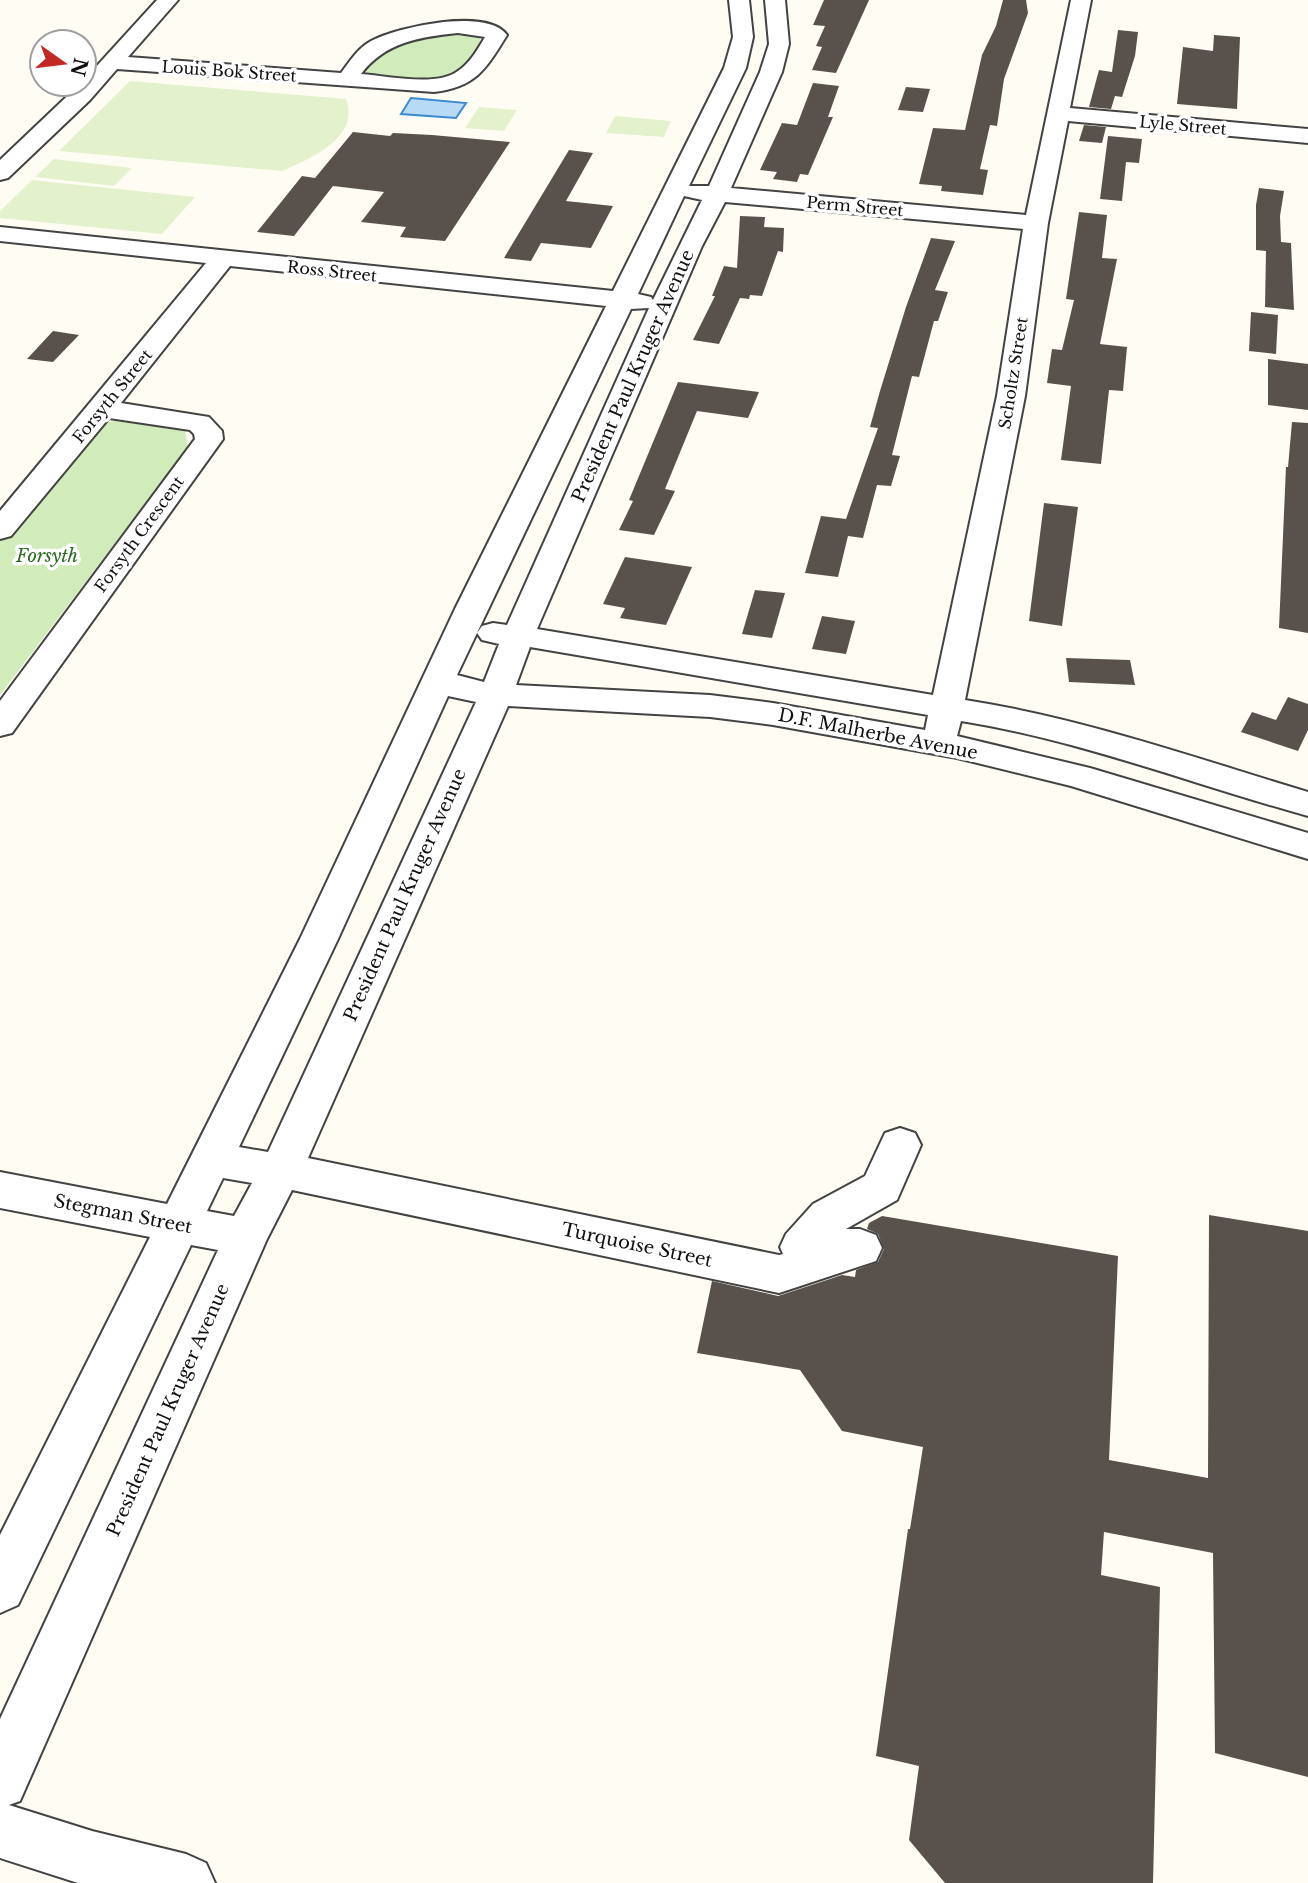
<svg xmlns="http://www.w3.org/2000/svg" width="1308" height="1883" font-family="'Libre Baskerville',serif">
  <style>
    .green { fill: #d1ebbb }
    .pitch { fill: #e3f2cd }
    .water { fill: #b7dbf7; stroke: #3c8bcf; stroke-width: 2 }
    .building { fill: #59524c }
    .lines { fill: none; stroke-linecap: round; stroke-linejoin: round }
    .minor-casing { stroke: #434343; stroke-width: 4 }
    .minor { fill: #fff; fill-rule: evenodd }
    .labels { text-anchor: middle; stroke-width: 7; stroke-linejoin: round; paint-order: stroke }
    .far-street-label { font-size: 16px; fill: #101010; stroke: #fff }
    .street-label { font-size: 18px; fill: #101010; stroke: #fff }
    .park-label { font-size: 18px; font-style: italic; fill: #296a1e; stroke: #fff }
  </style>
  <rect width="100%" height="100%" fill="#fffdf3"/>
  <!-- green -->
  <g class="green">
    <path d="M465,35L480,38L479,49L457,76L440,83L364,76L363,66C391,40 428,37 465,35Z"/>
    <polygon points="123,419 168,423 185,431 188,447 0,695 0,540 91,430 101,424"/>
  </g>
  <!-- pitch -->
  <g class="pitch">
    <path d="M130,81L346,99C361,137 310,159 282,171L59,151Z"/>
    <polygon points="479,107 517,110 504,131 465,128"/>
    <polygon points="615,116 671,121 664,137 606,133"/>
    <polygon points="54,159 132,168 114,186 35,177"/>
    <polygon points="32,180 195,197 162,234 0,218 0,211"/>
  </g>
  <!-- water -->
  <polygon class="water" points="411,98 466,103 456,118 401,114"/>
  <!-- building -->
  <g class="building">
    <polygon points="824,0 869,0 836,73 812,70 822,47 816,46 825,26 813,25"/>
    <polygon points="1003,0 1026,0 1028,13 1004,79 997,126 990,125 980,169 988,170 983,195 941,191 942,186 919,184 933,128 965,130 982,55 996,26"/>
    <polygon points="1118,30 1138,32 1135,56 1122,97 1115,96 1111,109 1089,107 1099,70 1112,72"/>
    <polygon points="1214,35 1240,37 1237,109 1177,104 1183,47 1213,51"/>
    <polygon points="813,83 839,86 828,117 833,117 808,175 800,174 797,182 773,179 777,172 760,170 782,123 797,125"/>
    <polygon points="906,87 930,89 923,112 898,110"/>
    <polygon points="1084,125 1106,127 1102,143 1079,141"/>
    <polygon points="353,132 390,136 393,133 432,135 510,142 445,241 400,237 406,227 361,222 384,192 333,186 294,236 257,232 302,176 315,178"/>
    <polygon points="1108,136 1142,139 1139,163 1126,162 1122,201 1100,199"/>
    <polygon points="569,150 593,153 566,201 613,206 591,248 541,243 531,261 504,258"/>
    <polygon points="1259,188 1284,191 1280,216 1281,242 1291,243 1294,310 1265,307 1266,251 1256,250 1256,205"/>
    <polygon points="1079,212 1107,215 1102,258 1117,259 1100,344 1127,347 1123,391 1109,390 1101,464 1061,460 1071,386 1047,383 1052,349 1062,350 1074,300 1066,299"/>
    <polygon points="740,216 765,217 764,227 784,228 783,252 778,251 762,296 750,295 749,299 740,298 719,344 693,340 715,296 712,296 724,266 737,268"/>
    <polygon points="931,238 955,241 935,290 948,292 938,321 934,321 919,377 912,376 892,455 900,456 891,486 877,485 863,538 848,536 838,577 805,573 821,516 846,519 878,428 870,427 880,391 906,307"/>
    <polygon points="1251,312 1278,315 1276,354 1249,351"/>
    <polygon points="53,331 79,335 53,362 27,359"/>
    <polygon points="1268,359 1308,364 1308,410 1268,405"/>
    <polygon points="678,382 759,392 748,418 697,411 665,489 675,491 654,535 619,530 633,501 629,500"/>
    <polygon points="1292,422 1308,423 1308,633 1279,628 1286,467 1288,467"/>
    <polygon points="1044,503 1078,507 1062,626 1029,621"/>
    <polygon points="625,557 692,567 666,625 620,618 625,608 603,604"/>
    <polygon points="755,590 785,593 772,638 742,634"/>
    <polygon points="822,616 855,621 846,654 812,649"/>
    <polygon points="1066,658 1130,660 1135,685 1069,682"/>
    <polygon points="1288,697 1308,704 1308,730 1298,751 1241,732 1252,712 1276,720"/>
    <polygon points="1209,1215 1308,1231 1308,1777 1215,1753 1213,1553 1104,1532 1101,1575 1160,1587 1153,1883 945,1883 909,1840 919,1766 876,1756 908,1529 910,1529 923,1447 842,1431 800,1370 697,1353 712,1281 778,1296 842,1275 855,1277 856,1270 878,1262 884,1249 878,1234 867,1229 869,1223 882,1216 1118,1256 1109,1460 1208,1478"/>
  </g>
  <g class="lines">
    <!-- minor casing -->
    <g class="minor-casing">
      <g id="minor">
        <path d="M157,0H178L128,57L341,73C350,61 358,48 371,41C397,27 487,7 507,35C486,69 476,87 434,92L117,69L90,100L8,178L0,180V160L80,84H84V80ZM458,33L485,37C478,49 470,63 458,71C437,87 388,76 361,74C385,42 420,37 458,33Z"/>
        <path d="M729,0H749L753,37L746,68L689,186H709L760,72L769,44L765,0H785L789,44L782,72L731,188L1026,215L1071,0H1091L1070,108L1308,129V143L1068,121L1048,223L1025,396L965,700C1082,718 1195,758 1308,792V816C1192,784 1080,740 961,721L957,736L1090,768L1308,833V859L1071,786L957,758L773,725L710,717L508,706L308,1158L779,1255L783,1254L780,1247L786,1234L813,1204L865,1176L885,1133L900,1128L915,1133L921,1145L897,1200L846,1229H860L876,1235L882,1248L876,1261L779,1293L292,1190L267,1239L20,1801L9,1805L92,1831L186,1854L206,1863L215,1883H78L0,1858V1719L218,1250L191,1245L18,1605L0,1613V1535L150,1237L0,1208V1172L167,1204L300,939L455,609L606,306L230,266L121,403L209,417L222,431L223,439L12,733L0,736V701L195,439L194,434L190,430L109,418L11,536L0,539V511L206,263L0,241V227L613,291L724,68L733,37ZM684,196L702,200L653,300L651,297L638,294ZM725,202L1023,229L997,396L933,695L537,629L702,246ZM649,308L507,625L493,623L482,626L477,633L482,640L499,644L484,682L457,675L631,309ZM530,647L928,715L925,730L773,703L710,695L516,685ZM448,696L476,702L268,1152L239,1147L338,939ZM223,1178L252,1183L234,1216L207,1211Z"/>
      </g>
    </g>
    <!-- minor -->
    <use href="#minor" class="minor"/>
  </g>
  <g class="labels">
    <!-- far-street labels -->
    <g class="far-street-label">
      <text transform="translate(229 71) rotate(4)" y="6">Louis Bok Street</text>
      <text transform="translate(1183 125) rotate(5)" y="6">Lyle Street</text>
      <text transform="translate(855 206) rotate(5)" y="6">Perm Street</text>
      <text transform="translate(332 271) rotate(6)" y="6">Ross Street</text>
      <text transform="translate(1013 373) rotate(-81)" y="6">Scholtz Street</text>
      <text transform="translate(112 396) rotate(-51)" y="6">Forsyth Street</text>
      <text transform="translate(139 534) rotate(-54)" y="6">Forsyth Crescent</text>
    </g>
    <!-- street labels -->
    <g class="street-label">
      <text transform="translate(633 376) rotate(-66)" y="6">President Paul Kruger Avenue</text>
      <text transform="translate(878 734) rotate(11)" y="6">D.F. Malherbe Avenue</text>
      <text transform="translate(405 895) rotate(-66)" y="6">President Paul Kruger Avenue</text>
      <text transform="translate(123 1214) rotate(11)" y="6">Stegman Street</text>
      <text transform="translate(637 1245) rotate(12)" y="6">Turquoise Street</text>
      <text transform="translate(168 1410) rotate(-66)" y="6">President Paul Kruger Avenue</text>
    </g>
    <!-- park labels -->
    <g class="park-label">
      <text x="47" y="562">Forsyth</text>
    </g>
  </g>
  <!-- north arrow -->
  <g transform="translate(63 63) rotate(104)"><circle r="33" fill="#ffffff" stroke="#9f9f9f" stroke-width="2"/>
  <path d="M0-5L12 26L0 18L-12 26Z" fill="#c32825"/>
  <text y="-10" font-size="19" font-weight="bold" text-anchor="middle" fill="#101010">N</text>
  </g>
</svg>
